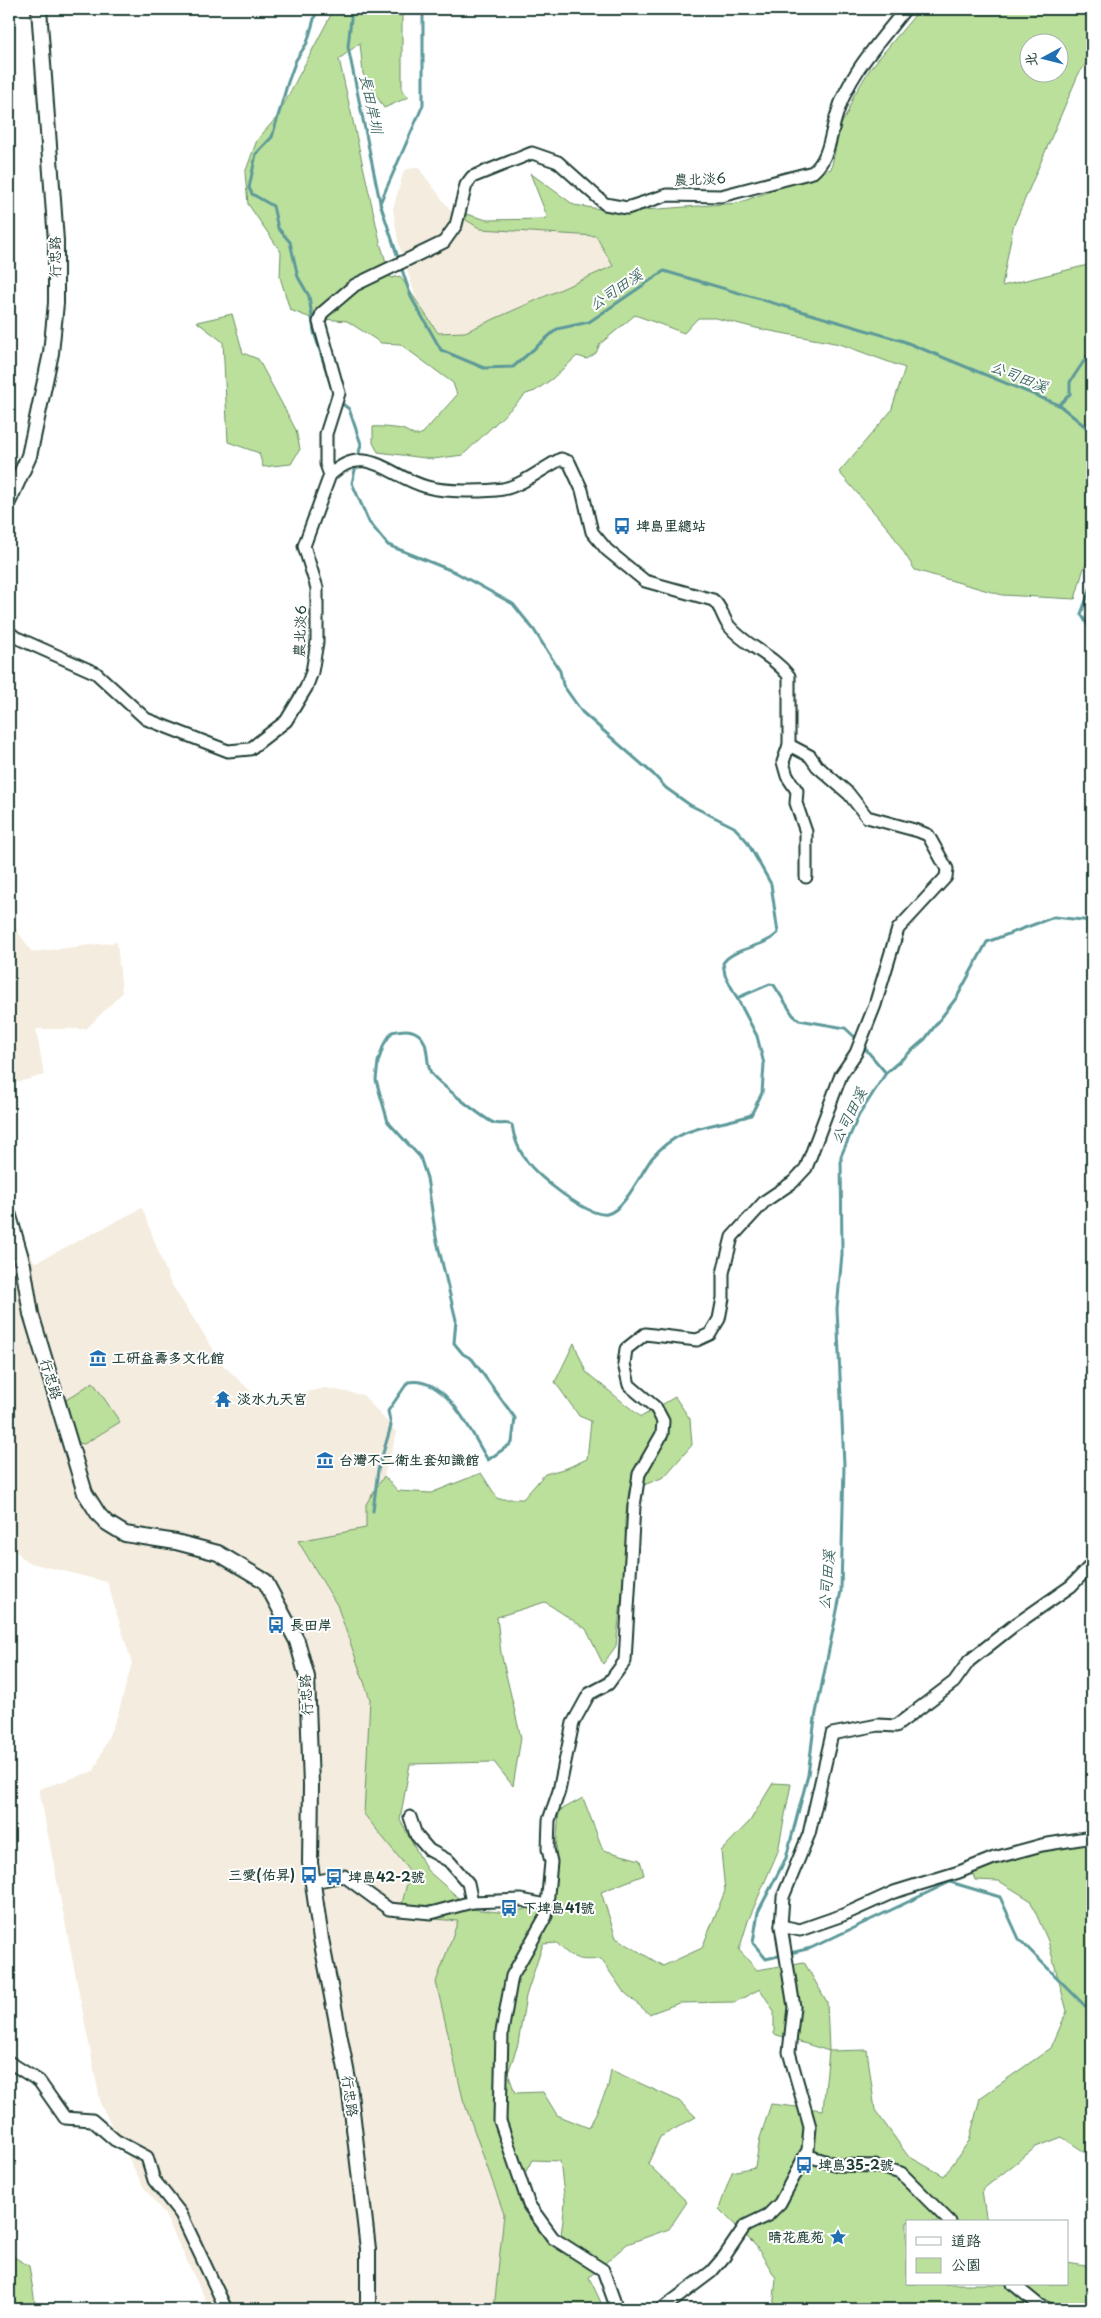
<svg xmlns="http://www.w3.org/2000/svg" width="1101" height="2318" font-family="'Playpen Sans','LXGW WenKai TC',sans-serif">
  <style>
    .built { fill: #f4ecde }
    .green { fill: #bbe09b; stroke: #6d8e68; fill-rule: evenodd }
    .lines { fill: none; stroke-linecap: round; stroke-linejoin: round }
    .stream { stroke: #5d999a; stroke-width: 3 }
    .minor-casing { stroke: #1f3d34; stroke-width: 15 }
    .tertiary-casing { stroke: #1f3d34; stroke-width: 18 }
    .minor { stroke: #fff; stroke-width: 11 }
    .tertiary { stroke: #fff; stroke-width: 14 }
    .labels { text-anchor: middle; stroke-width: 4; stroke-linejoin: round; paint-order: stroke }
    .street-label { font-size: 14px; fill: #1f3d34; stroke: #fff }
    .poi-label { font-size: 14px; font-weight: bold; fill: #1f3d34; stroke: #fff; text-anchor: start }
    .water-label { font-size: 15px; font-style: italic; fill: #39645e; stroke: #fff }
  </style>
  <rect width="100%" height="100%" fill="#fff"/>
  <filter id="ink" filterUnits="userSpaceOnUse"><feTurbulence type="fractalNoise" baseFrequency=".02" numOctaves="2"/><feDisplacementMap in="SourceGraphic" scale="10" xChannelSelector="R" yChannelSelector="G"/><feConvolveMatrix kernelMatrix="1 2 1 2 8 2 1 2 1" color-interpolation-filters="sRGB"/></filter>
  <g filter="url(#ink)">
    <!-- built -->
    <g class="built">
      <polygon points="418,167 451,211 481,229 596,236 613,266 465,332 438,333 416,298 398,241 393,209 404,170"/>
      <polygon points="9,919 32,952 117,942 122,993 86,1029 36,1029 44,1075 11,1084 9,1079"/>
      <polygon points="142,1208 170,1282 224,1366 262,1402 325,1388 363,1395 397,1433 384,1476 366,1504 366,1528 298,1542 337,1605 370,1699 364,1814 410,1871 400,1915 459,1921 436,1982 463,2099 504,2214 494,2309 210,2309 165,2215 143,2186 101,2105 39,1789 94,1771 118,1714 132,1663 107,1582 27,1562 9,1544 9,1210 35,1263"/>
    </g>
    <!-- green -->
    <g class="green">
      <path d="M334,9H402V91L409,97L384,108L363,74L360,43L339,59L381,246L391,278L400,276L438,333L465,332L613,266L596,236L481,229L466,220V214L487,220L544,219L547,216L530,173L574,205L619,212L738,203L831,169L841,124L847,114L853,97L870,69L920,9H1092V55L1078,75L1013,227L1002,286L1092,264V550L1083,571L1075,599L1002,595L915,570L891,532L839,472L891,411L905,368L840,344L760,329L716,318H698L684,333L635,315L600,344L596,353L587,359L577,356L552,379L535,391L526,394L463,455L433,459L378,452L373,443V427C376,426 398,428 401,429C411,431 412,439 423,433L457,395L453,383L400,344L381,343L347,321L311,318L290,310L280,277L281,252L248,204L245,173L257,140L277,117ZM1028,42H1058V72H1028Z"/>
      <polygon points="232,314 243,353 258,359 296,430 300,449 291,464 263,467 259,453 228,442 223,342 197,322"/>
      <path d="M574,1343L586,1372L641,1417L675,1397L690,1419L692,1445L664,1477L629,1491L625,1521L626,1557L616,1646L603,1664L586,1629L545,1602L497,1617L501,1653L521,1738L513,1786L494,1762L410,1764L400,1820L427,1870L471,1909L507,1913L552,1903L559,1811L583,1798L603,1850L640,1860L644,1875L601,1892L616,1938L663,1966L702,1948L725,1891L721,1851L750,1821L773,1783L791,1784L778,1851L748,1921L739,1950L757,1970L804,1962L827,2002L829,2051L867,2050L875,2110L908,2156L944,2176L969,2141L980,2098L1051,2048L1067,2011L1048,1941L1030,1900L999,1881L975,1880L972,1872L995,1860L1092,1841V2157L1062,2137L1036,2147L982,2190L986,2217L991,2222H907V2284H1067V2263L1092,2267V2309H773L776,2278L756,2246L719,2209L732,2172L755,2167L760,2138L771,2104L823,2110L829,2051L774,2034V2011L760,1989L735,2002L679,2003L649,2014L623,1991L601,1959C580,1961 572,1960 557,1943L543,1944L526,1996L518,2044L508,2073L515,2093L543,2092L557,2115L589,2128L608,2087L611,2070L679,2101L696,2117L660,2137L648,2164L687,2202L669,2229L627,2244L589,2277L604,2309H494L504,2214L463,2099L436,1982L458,1921L399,1916L410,1871L364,1814L370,1699L337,1605L298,1541L366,1528V1504L384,1476L398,1491L431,1493L481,1473L498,1499H523L545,1474L567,1468L587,1459L591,1421L579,1416L555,1382ZM532,2160L560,2161L565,2203L561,2235L549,2244L523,2210L518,2186Z"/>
      <polygon points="93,1382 120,1422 84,1444 79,1443 76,1439 66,1400"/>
      <polygon points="9,2254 29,2266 36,2309 9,2309"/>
    </g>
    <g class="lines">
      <!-- stream -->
      <g class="stream">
        <polyline points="317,9 307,43 296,60 288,82 272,137 256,154 249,188 252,194 273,206 278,228 290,242 298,277 309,296 314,332 331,386"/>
        <polyline points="352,9 348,47 380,202"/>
        <polyline points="423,9 423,105 380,203 411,297 441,350 484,368 513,367 557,329 589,322 664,271 903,341 1059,405 1092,432"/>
        <path d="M340,402L349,409L361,444L352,483L369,522L388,545L455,572L513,604L534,630L560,671L563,685L582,712L653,774L666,788L690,805L734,827L746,840L771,884L778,933C762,949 734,947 723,963L725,975L757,1036L764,1064L762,1093L751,1115C712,1128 680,1124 652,1158C642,1171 624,1211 607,1214C588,1217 536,1176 526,1160C518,1149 514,1139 512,1125C506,1122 500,1125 494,1123C484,1119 436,1081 431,1073C425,1061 430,1042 418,1034C410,1028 401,1030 392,1032L384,1044L378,1062L376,1080L388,1122L420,1157L427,1178L436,1237L456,1320L454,1343L463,1354L472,1359L515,1418L512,1443L488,1460C471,1433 447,1375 408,1382L388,1411L391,1426L378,1470L373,1511"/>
        <polyline points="1059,405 1070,394 1070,382 1092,349"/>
        <polyline points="1092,584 1081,614 1092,632"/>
        <polyline points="1092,921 1054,917 987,942 957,997 925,1039 886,1073 859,1115 841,1156 842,1254 837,1309 844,1465 841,1591 815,1718 808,1775 786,1858 758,1912 753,1943 766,1959 811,1948 950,1882 1000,1897 1019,1939 1092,2013"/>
        <polyline points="737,998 770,984 774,985 793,1015 799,1020 845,1028 859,1041"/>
        <polyline points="863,1046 886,1073"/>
      </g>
      <!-- minor casing -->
      <g class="minor-casing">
        <g id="minor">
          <path d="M330,475C366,441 389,477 427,487C445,492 484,492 503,489C523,485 543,468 561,459L569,462L582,490L592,532L607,550L645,581L713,600C722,607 722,617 729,626C745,646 772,654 789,676V745L783,762L787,776L797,791L796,803L806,832V877"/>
          <path d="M9,632L15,637L96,673L146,719L228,751L250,749L286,721L306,688L312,672L317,642V588L304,546L330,475L326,464V434L339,393L319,322L322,313L355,285L444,242L456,225L466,185L472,177L532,153L558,162L605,204L627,208L667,195L721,196L813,172C830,158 830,134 837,114C849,73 880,42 905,9"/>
          <polyline points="410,1817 416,1835 429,1850 449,1861 468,1883 472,1902"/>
          <polyline points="313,1882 344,1876 389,1909 431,1913 472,1902 521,1900 546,1905"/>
          <polyline points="781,1926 800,1930 843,1915 894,1892 959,1872 994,1858 1042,1845 1092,1837"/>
          <polyline points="9,2062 39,2081 65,2118 92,2120 115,2140 147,2157 154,2180 181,2214 226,2309"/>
          <polyline points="805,2155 838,2165 875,2166 901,2173 950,2222"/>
          <polyline points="1013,2284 1040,2306 1049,2309"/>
          <polyline points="617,2309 603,2270 553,2238 529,2205 500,2121 502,2032 512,1976 546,1916 551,1862 548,1849 549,1820 559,1791 573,1723 589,1694 608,1684 625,1661 634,1506 639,1474 662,1434 663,1421 656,1408 629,1385 624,1364 626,1349 645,1334 697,1340 710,1334 719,1319 723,1298 723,1273 732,1237 765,1201 793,1182 806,1168 841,1075 856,1053 875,1005 898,929 946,877 947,869 928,835 918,831 867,817 849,794 817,766 810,756 789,745"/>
          <polyline points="662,2309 711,2272 724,2257 745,2226 768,2215 780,2203 808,2150 810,2127 789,2052 794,2007 781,1926 783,1897 809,1834 832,1734 878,1725 896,1726 954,1682 969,1661 1012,1627 1071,1586 1092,1564"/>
        </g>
      </g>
      <!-- tertiary casing -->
      <g class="tertiary-casing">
        <g id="tertiary">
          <polyline points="9,500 29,456 51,353 56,303 56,241 39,9"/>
          <polyline points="9,1216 23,1265 31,1314 85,1493 99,1515 107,1523 125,1534 176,1542 218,1553 265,1581 297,1641 307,1677 311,1785 310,1863 321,1939 349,2085 368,2249 368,2309"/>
        </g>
      </g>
      <!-- minor -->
      <use href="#minor" class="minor"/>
      <!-- tertiary -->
      <use href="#tertiary" class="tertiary"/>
    </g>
  </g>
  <!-- icons -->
  <defs>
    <g id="bus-bare" transform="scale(1.35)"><path d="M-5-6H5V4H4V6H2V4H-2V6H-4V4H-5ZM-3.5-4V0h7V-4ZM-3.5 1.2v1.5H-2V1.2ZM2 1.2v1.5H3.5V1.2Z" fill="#1f6fb2" stroke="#fff" stroke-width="2.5" paint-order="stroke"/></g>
    <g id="museum-bare" transform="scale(1.35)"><path d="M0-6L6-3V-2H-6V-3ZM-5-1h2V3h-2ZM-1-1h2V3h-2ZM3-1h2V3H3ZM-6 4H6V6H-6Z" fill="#1f6fb2" stroke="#fff" stroke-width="2.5" paint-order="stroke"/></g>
    <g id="temple-bare" transform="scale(1.35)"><path d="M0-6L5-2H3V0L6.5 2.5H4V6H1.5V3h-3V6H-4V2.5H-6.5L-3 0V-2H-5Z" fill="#1f6fb2" stroke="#fff" stroke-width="2.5" paint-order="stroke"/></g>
    <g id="sight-bare" transform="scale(1.35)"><path d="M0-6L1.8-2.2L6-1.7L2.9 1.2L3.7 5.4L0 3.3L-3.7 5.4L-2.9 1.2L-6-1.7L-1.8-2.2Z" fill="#1f6fb2" stroke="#fff" stroke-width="2.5" paint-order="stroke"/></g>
  </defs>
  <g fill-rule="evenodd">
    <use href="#bus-bare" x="622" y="526"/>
    <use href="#museum-bare" x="98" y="1358"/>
    <use href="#temple-bare" x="223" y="1399"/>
    <use href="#museum-bare" x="325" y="1460"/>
    <use href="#bus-bare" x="276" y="1625"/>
    <use href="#bus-bare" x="309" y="1875"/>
    <use href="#bus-bare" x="334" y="1877"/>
    <use href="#bus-bare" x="509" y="1908"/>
    <use href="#bus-bare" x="804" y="2165"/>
    <use href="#sight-bare" x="838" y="2237"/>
  </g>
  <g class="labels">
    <!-- street labels -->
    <g class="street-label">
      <text transform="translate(700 179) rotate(-2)" y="5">農北淡6</text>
      <text transform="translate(55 257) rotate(-91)" y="5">行忠路</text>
      <text transform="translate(300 631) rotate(-87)" y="5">農北淡6</text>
      <text transform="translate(51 1379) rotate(73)" y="5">行忠路</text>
      <text transform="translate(306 1695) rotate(-94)" y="5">行忠路</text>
      <text transform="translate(350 2096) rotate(82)" y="5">行忠路</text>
    </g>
    <!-- poi labels -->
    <g class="poi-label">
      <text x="636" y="531">埤島里總站</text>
      <text x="112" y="1363">工研益壽多文化館</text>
      <text x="237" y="1404">淡水九天宮</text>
      <text x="339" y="1465">台灣不二衛生套知識館</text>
      <text x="290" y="1630">長田岸</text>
      <text x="295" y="1880" text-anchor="end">三愛(佑昇)</text>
      <text x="348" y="1882">埤島42-2號</text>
      <text x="523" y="1913">下埤島41號</text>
      <text x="818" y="2170">埤島35-2號</text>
      <text x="824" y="2242" text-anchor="end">晴花鹿苑</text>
    </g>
    <!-- water labels -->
    <g class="water-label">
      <text transform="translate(371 104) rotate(78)" y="5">長田岸圳</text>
      <text transform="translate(616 290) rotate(-34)" y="5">公司田溪</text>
      <text transform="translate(1019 377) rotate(22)" y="5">公司田溪</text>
      <text transform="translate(849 1116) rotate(-63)" y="5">公司田溪</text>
      <text transform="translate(827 1580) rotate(-85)" y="5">公司田溪</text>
    </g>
  </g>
  <!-- margin -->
  <rect width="1101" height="2318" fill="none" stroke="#fff" stroke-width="30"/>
  <rect x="15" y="15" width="1071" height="2288" fill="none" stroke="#1f3d34" stroke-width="2" filter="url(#ink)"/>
  <!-- legend -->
  <rect x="906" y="2220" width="162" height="65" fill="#ffffff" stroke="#a5b1ae"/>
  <rect x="916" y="2237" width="25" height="8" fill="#ffffff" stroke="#a5b1ae"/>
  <text x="951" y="2246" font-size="15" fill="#1f3d34">道路</text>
  <rect x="916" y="2258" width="25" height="15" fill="#bbe09b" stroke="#a5b1ae"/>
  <text x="951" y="2270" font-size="15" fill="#1f3d34">公園</text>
  <!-- north arrow -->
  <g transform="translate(1044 58) rotate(263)"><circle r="24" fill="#ffffff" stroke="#a5b1ae"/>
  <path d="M0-4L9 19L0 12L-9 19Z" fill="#1f6fb2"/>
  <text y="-8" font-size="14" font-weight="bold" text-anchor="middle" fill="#1f3d34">北</text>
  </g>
</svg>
